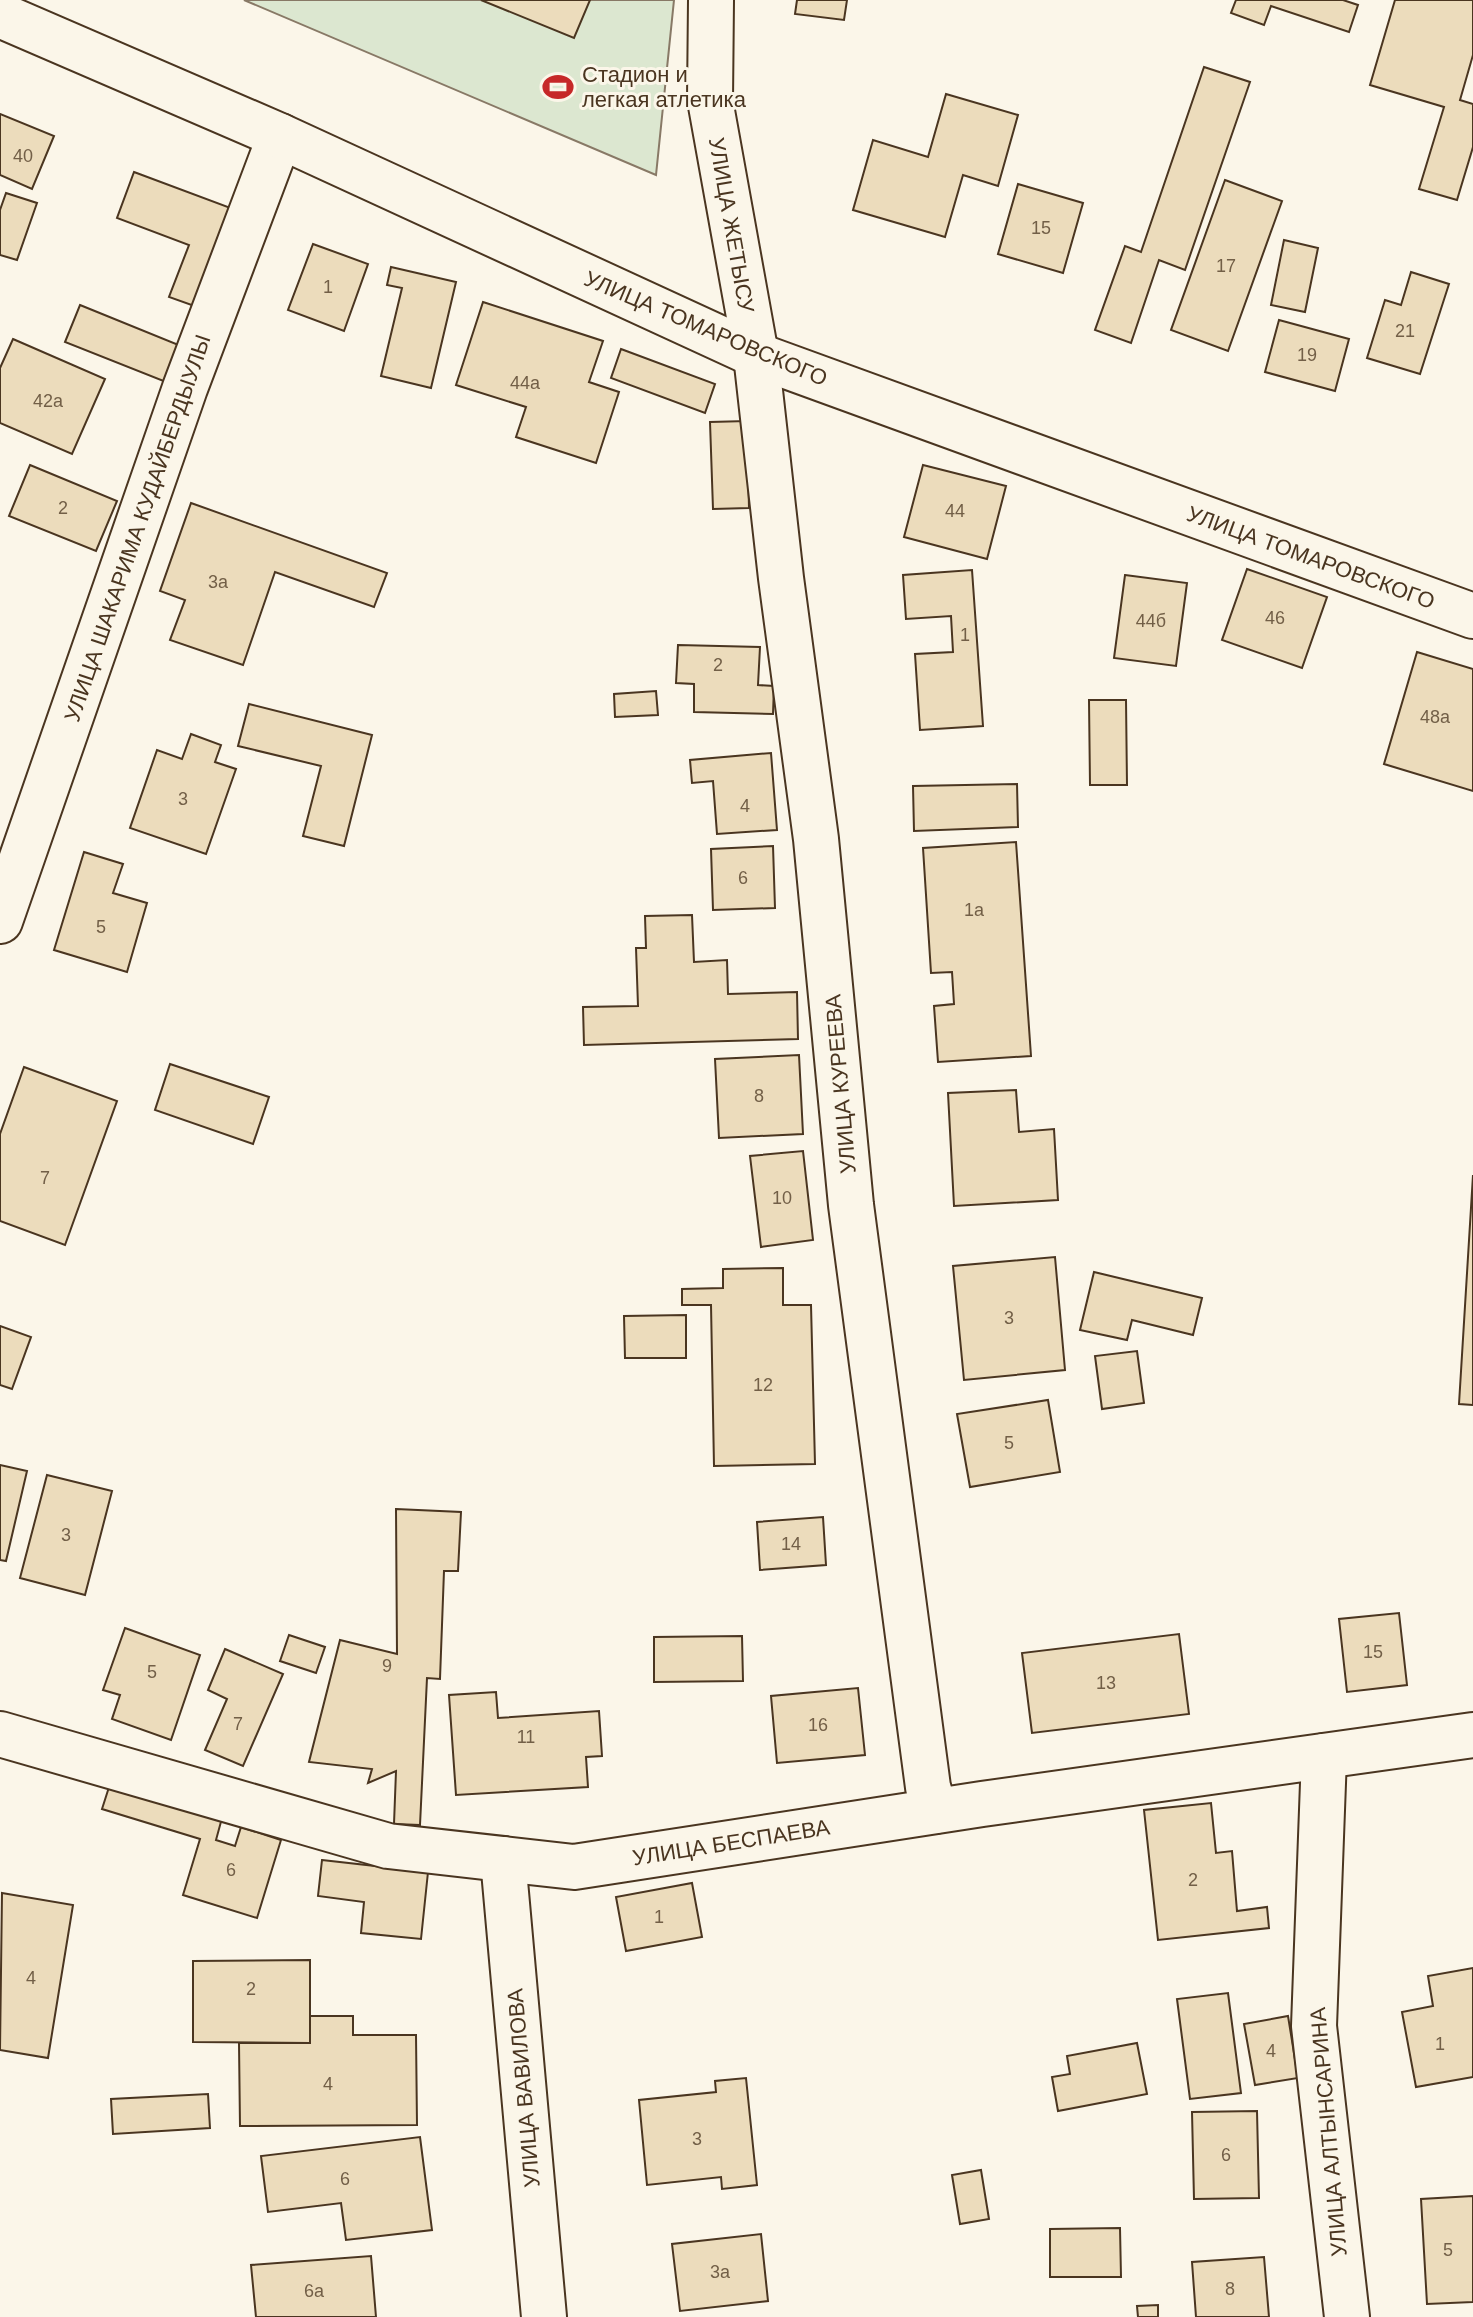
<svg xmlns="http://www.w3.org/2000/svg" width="1473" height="2317" font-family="Arial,sans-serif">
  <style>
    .green { fill: #dce7d0; stroke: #887966; stroke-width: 2 }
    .building { fill: #ecdcbc; stroke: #4a3520; stroke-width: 2 }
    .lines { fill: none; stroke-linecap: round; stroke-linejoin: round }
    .minor-casing { stroke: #4a3520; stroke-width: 48 }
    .tertiary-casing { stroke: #4a3520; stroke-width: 48 }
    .minor { stroke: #fbf6e9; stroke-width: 44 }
    .tertiary { stroke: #fbf6e9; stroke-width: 44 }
    .labels { text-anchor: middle; stroke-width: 6; stroke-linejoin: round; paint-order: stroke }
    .number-label { font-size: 18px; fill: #725f47 }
    .poi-label { font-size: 22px; fill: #4a3520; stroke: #fbf6e9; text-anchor: start }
    .street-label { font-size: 22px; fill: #4a3520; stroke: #fbf6e9 }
  </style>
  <rect width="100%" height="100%" fill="#fbf6e9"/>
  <!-- green -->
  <polygon class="green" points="244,0 674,0 656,175"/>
  <!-- building -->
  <g class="building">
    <polygon points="481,0 590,0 574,38"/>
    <polygon points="797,0 847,0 844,20 795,14"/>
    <polygon points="1236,0 1343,0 1358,5 1349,32 1271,6 1264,25 1231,13"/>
    <polygon points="1395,0 1473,0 1473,55 1460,100 1473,104 1473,147 1457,200 1419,189 1444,107 1370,85"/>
    <polygon points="1204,67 1250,82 1185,270 1159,260 1131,343 1095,330 1125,246 1141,252"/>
    <polygon points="946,94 1018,115 998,186 963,175 945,237 853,210 873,140 928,157"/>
    <polygon points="0,114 54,136 32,189 0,175"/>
    <polygon points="134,172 236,210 200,308 169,297 189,245 117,218"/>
    <polygon points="1225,180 1282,201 1228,351 1171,330"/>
    <polygon points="1018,184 1083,203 1063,273 998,254"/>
    <polygon points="6,193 37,203 17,260 0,255 0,210"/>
    <polygon points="1284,240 1318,248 1305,312 1271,305"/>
    <polygon points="313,244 368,264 344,331 288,310"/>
    <polygon points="391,267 456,282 431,388 381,376 402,288 387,285"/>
    <polygon points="1411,272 1449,284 1420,374 1367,358 1385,300 1401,305"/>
    <polygon points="483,302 603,341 589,382 619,392 596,463 516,437 526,407 456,385"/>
    <polygon points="80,305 186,348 171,384 65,342"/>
    <polygon points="1279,320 1349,339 1335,391 1265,372"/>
    <polygon points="13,339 105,379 72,454 0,423 0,368"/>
    <polygon points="621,349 715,384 705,413 611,378"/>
    <polygon points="747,421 749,508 713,509 710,422"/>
    <polygon points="30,465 117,501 96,551 9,516"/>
    <polygon points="923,465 1006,486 987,559 904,537"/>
    <polygon points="191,503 387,573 374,607 275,572 243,665 170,640 185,600 160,591"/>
    <polygon points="1247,569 1327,597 1302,668 1222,640"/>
    <polygon points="972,570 983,726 920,730 915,654 953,652 951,616 906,619 903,575"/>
    <polygon points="1125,575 1187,583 1176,666 1114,658"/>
    <polygon points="678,645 760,647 758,685 774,686 773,714 694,712 694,684 676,683"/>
    <polygon points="1417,652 1473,669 1473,791 1384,764"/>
    <polygon points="656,691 658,715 615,717 614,694"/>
    <polygon points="1089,700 1126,700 1127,785 1090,785"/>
    <polygon points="249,704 372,735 344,846 303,836 321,766 238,746"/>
    <polygon points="191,734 221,745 215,762 236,769 206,854 130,828 157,750 182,759"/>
    <polygon points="771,753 777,830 717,834 713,781 692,783 690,760"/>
    <polygon points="1017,784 1018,827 914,831 913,786"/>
    <polygon points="1016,842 1031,1056 938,1062 934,1006 954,1004 952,972 931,973 923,848"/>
    <polygon points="773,846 775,908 713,910 711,849"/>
    <polygon points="84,852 123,864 113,893 147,903 127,972 54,950"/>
    <polygon points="692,915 694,962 727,960 728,994 797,992 798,1039 584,1045 583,1007 638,1006 636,948 646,948 645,916"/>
    <polygon points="799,1055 803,1134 719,1138 715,1059"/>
    <polygon points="170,1064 269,1097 253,1144 155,1110"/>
    <polygon points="24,1067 117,1101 65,1245 0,1221 0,1134"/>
    <polygon points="1016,1090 1019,1132 1054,1129 1058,1200 954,1206 948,1093"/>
    <polygon points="803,1151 813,1240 761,1247 750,1156"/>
    <polygon points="1473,1175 1473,1405 1459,1404"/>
    <polygon points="1055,1257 1065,1370 964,1380 953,1266"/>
    <polygon points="783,1268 783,1305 811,1305 815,1464 714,1466 711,1305 682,1305 682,1289 723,1288 723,1269"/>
    <polygon points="1094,1272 1202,1298 1193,1335 1132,1320 1127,1340 1080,1330"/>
    <polygon points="686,1315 686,1358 625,1358 624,1316"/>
    <polygon points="0,1326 31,1337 12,1389 0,1385"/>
    <polygon points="1137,1351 1144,1403 1102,1409 1095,1356"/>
    <polygon points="1048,1400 1060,1472 970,1487 957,1414"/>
    <polygon points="0,1465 27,1471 6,1561 0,1560"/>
    <polygon points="47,1475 112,1491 85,1595 20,1578"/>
    <polygon points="396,1509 461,1512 458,1571 444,1571 440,1679 427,1678 420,1825 394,1824 396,1771 368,1783 372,1769 309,1762 340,1640 397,1654"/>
    <polygon points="823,1517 826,1565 760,1570 757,1522"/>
    <polygon points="1399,1613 1407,1685 1347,1692 1339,1619"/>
    <polygon points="125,1628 200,1655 171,1740 112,1719 120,1695 103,1690"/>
    <polygon points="1179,1634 1189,1714 1032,1733 1022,1653"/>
    <polygon points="289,1635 325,1647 316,1673 280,1661"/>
    <polygon points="742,1636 743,1681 654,1682 654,1637"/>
    <polygon points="225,1649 283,1674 243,1766 205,1750 227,1699 208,1690"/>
    <polygon points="858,1688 865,1755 777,1763 771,1696"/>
    <polygon points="496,1692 498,1718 599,1711 602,1756 586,1757 588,1787 456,1795 449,1695"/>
    <polygon points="110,1784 222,1818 216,1840 235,1846 241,1827 281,1840 257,1918 183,1895 200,1839 102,1809"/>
    <polygon points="1211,1803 1216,1853 1232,1851 1237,1911 1267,1907 1269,1928 1158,1940 1144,1810"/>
    <polygon points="322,1860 428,1872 421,1939 361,1933 364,1902 318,1896"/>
    <polygon points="692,1883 702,1937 626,1951 616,1897"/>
    <polygon points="2,1893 73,1905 48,2058 0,2050"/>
    <polygon points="310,1960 310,2043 193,2042 193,1961"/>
    <polygon points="1473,1968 1473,2077 1416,2087 1402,2012 1433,2006 1428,1976"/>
    <polygon points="1228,1993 1241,2093 1190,2099 1177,1999"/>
    <polygon points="310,2016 353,2016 353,2035 416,2035 417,2125 240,2126 239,2043 310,2043"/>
    <polygon points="1288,2016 1298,2078 1255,2085 1244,2024"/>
    <polygon points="1137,2043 1147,2094 1058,2111 1052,2077 1070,2074 1067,2056"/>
    <polygon points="746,2078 757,2185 722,2189 721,2177 647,2185 639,2100 716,2092 715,2081"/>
    <polygon points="208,2094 210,2128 113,2134 111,2099"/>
    <polygon points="1257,2111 1259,2198 1194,2199 1192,2112"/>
    <polygon points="420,2137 432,2230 346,2240 341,2203 268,2212 261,2156"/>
    <polygon points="981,2170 989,2219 960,2224 952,2175"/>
    <polygon points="1473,2196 1473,2302 1427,2304 1421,2199"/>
    <polygon points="1120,2228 1121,2277 1050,2277 1050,2229"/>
    <polygon points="761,2234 768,2301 680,2311 672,2244"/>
    <polygon points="371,2256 376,2317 256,2317 251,2265"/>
    <polygon points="1264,2257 1269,2317 1196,2317 1192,2262"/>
    <polygon points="1158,2305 1158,2317 1138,2317 1137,2306"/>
  </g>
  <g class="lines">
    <!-- minor casing -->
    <g class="minor-casing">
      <g id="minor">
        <polyline points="711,0 710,100 756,355 781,578 816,839 851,1205 928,1787 935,1811"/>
        <polyline points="0,921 185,388 280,136"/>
        <polyline points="0,1734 388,1846 574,1867 982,1804 1473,1735"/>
        <polyline points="1324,1756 1314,2026 1347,2317"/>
        <polyline points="503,1859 544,2317"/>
      </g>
    </g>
    <!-- tertiary casing -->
    <g class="tertiary-casing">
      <polyline id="tertiary" points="0,15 280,136 756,355 1473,616"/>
    </g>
    <!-- minor -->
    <use href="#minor" class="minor"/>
    <!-- tertiary -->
    <use href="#tertiary" class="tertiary"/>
  </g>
  <!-- icons -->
  <defs>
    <g id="stadium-bare" transform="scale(2.4)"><path d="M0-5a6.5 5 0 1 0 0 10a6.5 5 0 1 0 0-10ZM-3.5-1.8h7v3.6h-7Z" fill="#c62828" stroke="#fbf6e9" stroke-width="2.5" paint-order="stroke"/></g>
  </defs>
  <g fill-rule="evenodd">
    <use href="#stadium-bare" x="558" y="87"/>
  </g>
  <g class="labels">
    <!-- number labels -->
    <g class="number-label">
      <text x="23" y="162">40</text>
      <text x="1041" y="234">15</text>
      <text x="1226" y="272">17</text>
      <text x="328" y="293">1</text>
      <text x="1405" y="337">21</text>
      <text x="1307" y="361">19</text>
      <text x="525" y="389">44а</text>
      <text x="48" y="407">42а</text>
      <text x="63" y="514">2</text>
      <text x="955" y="517">44</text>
      <text x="218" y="588">3а</text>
      <text x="1275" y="624">46</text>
      <text x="1151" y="627">44б</text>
      <text x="965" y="641">1</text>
      <text x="718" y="671">2</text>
      <text x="1435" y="723">48а</text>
      <text x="183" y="805">3</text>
      <text x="745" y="812">4</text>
      <text x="743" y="884">6</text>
      <text x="974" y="916">1а</text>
      <text x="101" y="933">5</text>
      <text x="759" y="1102">8</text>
      <text x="45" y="1184">7</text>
      <text x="782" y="1204">10</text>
      <text x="1009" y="1324">3</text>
      <text x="763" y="1391">12</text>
      <text x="1009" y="1449">5</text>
      <text x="66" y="1541">3</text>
      <text x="791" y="1550">14</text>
      <text x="1373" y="1658">15</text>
      <text x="387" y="1672">9</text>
      <text x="152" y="1678">5</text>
      <text x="1106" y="1689">13</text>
      <text x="238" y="1730">7</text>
      <text x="818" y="1731">16</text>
      <text x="526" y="1743">11</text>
      <text x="231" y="1876">6</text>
      <text x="1193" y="1886">2</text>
      <text x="659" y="1923">1</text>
      <text x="31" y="1984">4</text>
      <text x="251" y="1995">2</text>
      <text x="1440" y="2050">1</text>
      <text x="1271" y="2057">4</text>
      <text x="328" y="2090">4</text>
      <text x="697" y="2145">3</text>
      <text x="1226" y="2161">6</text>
      <text x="345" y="2185">6</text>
      <text x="1448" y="2256">5</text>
      <text x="720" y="2278">3а</text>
      <text x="1230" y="2295">8</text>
      <text x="314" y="2297">6а</text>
    </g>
    <!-- poi labels -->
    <g class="poi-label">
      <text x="582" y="82">Стадион и<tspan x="582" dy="25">легкая атлетика</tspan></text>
    </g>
    <!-- street labels -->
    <g class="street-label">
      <text transform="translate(732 225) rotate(80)" y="8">УЛИЦА ЖЕТЫСУ</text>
      <text transform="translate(706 328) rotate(23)" y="8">УЛИЦА ТОМАРОВСКОГО</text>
      <text transform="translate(137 528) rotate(-71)" y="8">УЛИЦА ШАКАРИМА КУДАЙБЕРДЫУЛЫ</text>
      <text transform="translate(1311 557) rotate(20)" y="8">УЛИЦА ТОМАРОВСКОГО</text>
      <text transform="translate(840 1084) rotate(-95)" y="8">УЛИЦА КУРЕЕВА</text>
      <text transform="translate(731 1842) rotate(-9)" y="8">УЛИЦА БЕСПАЕВА</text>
      <text transform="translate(523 2088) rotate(-95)" y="8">УЛИЦА ВАВИЛОВА</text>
      <text transform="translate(1328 2132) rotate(-95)" y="8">УЛИЦА АЛТЫНСАРИНА</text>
    </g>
  </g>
</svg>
